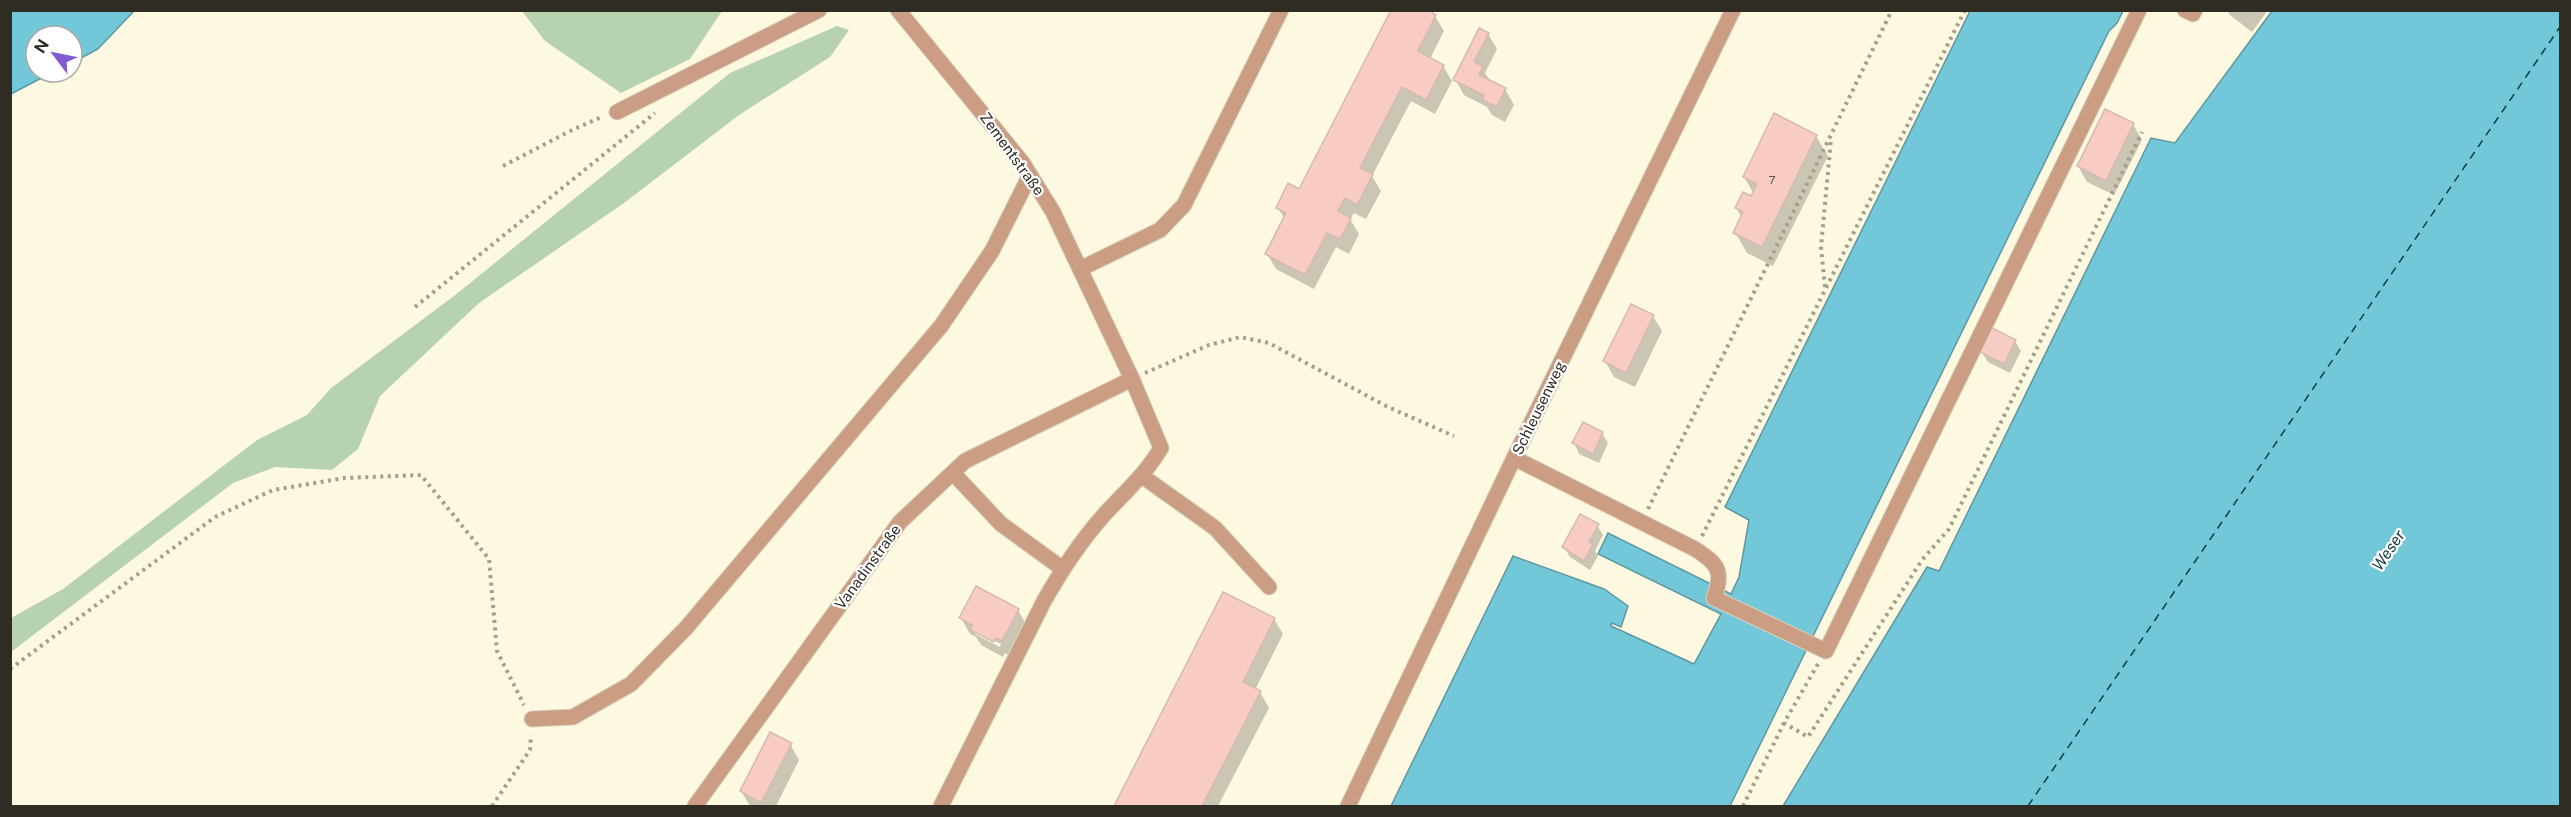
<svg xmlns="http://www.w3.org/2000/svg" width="2571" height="817" font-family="'Public Sans',sans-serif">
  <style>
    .green { fill: #b7d2ae }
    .water { fill: #72c7d8; stroke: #5e98a2; stroke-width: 1.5 }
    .shadow { fill: #0003; fill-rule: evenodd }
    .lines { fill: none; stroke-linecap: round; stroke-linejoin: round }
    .ferry { stroke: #143c44; stroke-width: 1.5; stroke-dasharray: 8 6; stroke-linecap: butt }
    .building { fill: #f8ccc3; stroke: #d4b9b4; stroke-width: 1.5 }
    .minor-casing { stroke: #d8d3be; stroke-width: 17 }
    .path { stroke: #a29f8d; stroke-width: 4; stroke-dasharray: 3 4.5; stroke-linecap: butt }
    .minor { stroke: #cb9e84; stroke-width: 15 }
    .labels { text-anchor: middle; stroke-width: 4.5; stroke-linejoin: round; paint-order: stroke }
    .number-label { font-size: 12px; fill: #60544b }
    .street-label { font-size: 15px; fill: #2e2c23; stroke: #fff }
    .water-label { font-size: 16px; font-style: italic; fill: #143c44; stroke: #fff }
  </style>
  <rect width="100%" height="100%" fill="#fdf8e0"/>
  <!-- green -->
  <g class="green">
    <polygon points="722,11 690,59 621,93 545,41 522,11"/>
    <polygon points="837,26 849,30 830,57 739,115 624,203 479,303 380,396 358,449 332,470 275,467 233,483 11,652 11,618 63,589 257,440 307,415 331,388 454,296 730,73"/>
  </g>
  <!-- water -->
  <g class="water">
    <polygon points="10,11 11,10 134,11 98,49 72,63 72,36 36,36 36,72 53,72 11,94"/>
    <polygon points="1970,11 2123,11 2117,23 2109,31 1730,806 1391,806 1513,556 1604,589 1628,606 1621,627 1612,623 1611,626 1694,664 1721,614 1598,554 1608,533 1731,594 1739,577 1749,520 1725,507"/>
    <polygon points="2272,11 2560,11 2560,806 1783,806 1927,567 1939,571 2151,138 2175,143"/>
  </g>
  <!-- shadow -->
  <g class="shadow">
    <polygon points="2227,10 2268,10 2252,32 2230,15"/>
    <polygon points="1435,16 1444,31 1430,59 1443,66 1452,81 1435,114 1411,101 1372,176 1381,191 1366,219 1354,213 1350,219 1359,234 1349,254 1336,247 1314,289 1276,269 1267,254 1285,220 1278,208 1300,191"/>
    <polygon points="1488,34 1497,49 1485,73 1491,82 1505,89 1514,105 1505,122 1492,115 1487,107 1464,95 1455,79"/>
    <polygon points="2133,124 2142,140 2114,195 2087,182 2078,166"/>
    <polygon points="1816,136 1828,156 1773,266 1747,253 1735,232 1742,218 1736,208 1752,198 1754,194 1744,177"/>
    <polygon points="1653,316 1662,331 1635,387 1614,377 1605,361"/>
    <polygon points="2015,341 2021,351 2010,373 1988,362 1982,352"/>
    <polygon points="1602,433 1608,443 1599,463 1579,454 1574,443"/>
    <polygon points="1597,525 1603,535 1595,551 1598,556 1590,570 1570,557 1564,547"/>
    <polygon points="1224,594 1274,619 1283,634 1255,690 1260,692 1269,708 1218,806 1115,806"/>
    <path d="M1018,610L1027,626L1011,656L1005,653L1003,657L981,645L976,637L970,634L961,618ZM975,631L1001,644L1000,647L975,634Z"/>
    <polygon points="790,744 799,760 776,806 750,806 741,791"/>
  </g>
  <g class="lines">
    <!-- ferry -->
    <polyline class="ferry" points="2028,806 2560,27"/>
  </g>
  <!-- building -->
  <g class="building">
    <polygon points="1391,10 1428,10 1436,15 1418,51 1444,65 1426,100 1402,87 1360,168 1373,174 1357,205 1345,198 1338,211 1351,218 1340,239 1327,233 1305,275 1265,254 1286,213 1276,208 1288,183 1299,189"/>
    <polygon points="1479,28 1489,33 1474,62 1483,66 1479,75 1506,88 1497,107 1482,100 1484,95 1453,80"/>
    <polygon points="2105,109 2134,123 2106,181 2077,166"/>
    <polygon points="1774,113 1817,135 1762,247 1733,233 1743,212 1735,208 1743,192 1751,196 1757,184 1743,177"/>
    <polygon points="1631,304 1654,315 1626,373 1603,361"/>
    <polygon points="1992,328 2016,340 2004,364 1980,352"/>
    <polygon points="1583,422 1603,432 1593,454 1572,443"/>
    <polygon points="1580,514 1599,524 1589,542 1593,544 1584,561 1562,547"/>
    <polygon points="976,586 1019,609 1002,641 996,638 994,642 970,630 972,625 959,618"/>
    <polygon points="1223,592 1275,618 1243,682 1261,691 1202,806 1114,806"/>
    <polygon points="770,732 792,743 761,803 740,791"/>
  </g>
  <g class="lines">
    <!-- minor casing -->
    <g class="minor-casing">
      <g id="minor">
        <path d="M898,10L1022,162L1053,212L1132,379L1161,448C1145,475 1124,493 1103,516C1080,542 1061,571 1044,601L941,806"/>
        <polyline points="2185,10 2193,14 2195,10"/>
        <polyline points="617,112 819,10"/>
        <polyline points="1080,269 1160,230 1184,205 1281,10"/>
        <path d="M1514,458L1695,549C1718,564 1724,571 1714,598L1826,651L2139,10"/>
        <polyline points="953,473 1001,524 1063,569"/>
        <polyline points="1142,476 1215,528 1269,587"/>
        <polyline points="532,719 573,717 631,684 686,628 941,326 992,251 1030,175"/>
        <polyline points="695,806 900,522 965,461 1132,379"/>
        <polyline points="1348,806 1514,458 1733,10"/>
      </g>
    </g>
    <!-- path -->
    <g class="path">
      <polyline points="503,166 574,129 602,117"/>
      <polyline points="1825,287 1821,247 1831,139"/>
      <polyline points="415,307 655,113"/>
      <polyline points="1145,373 1209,345 1240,337 1269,343 1388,407 1454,436"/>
      <polyline points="1648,509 1892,10"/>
      <polyline points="1702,536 1965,10"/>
      <polyline points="1818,664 1784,723 1808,737 1922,560 1949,529 2142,132"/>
      <polyline points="10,669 215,517 273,490 344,478 421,475 489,559 497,651 524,705"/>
      <polyline points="492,806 530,750 531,735"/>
      <polyline points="1743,806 1784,723"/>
    </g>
    <!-- minor -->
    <use href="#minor" class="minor"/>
  </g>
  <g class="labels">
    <!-- number labels -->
    <g class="number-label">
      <text x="1772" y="184">7</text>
    </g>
    <!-- street labels -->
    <g class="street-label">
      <text transform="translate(1012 154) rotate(54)" y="5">Zementstraße</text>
      <text transform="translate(1539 408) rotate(-64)" y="5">Schleusenweg</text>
      <text transform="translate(868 567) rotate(-54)" y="5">Vanadinstraße</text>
    </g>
    <!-- water labels -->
    <g class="water-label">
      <text transform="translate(2388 550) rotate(-56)" y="6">Weser</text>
    </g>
  </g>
  <!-- border -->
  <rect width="2571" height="817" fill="none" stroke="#2e2c23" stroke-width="24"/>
  <!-- north arrow -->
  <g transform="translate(54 54) rotate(302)"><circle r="28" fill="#ffffff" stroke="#ababa7" stroke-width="1.5"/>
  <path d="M0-4.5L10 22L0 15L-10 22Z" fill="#835bd5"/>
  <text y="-9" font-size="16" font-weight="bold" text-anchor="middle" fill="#2e2c23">N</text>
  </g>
</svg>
